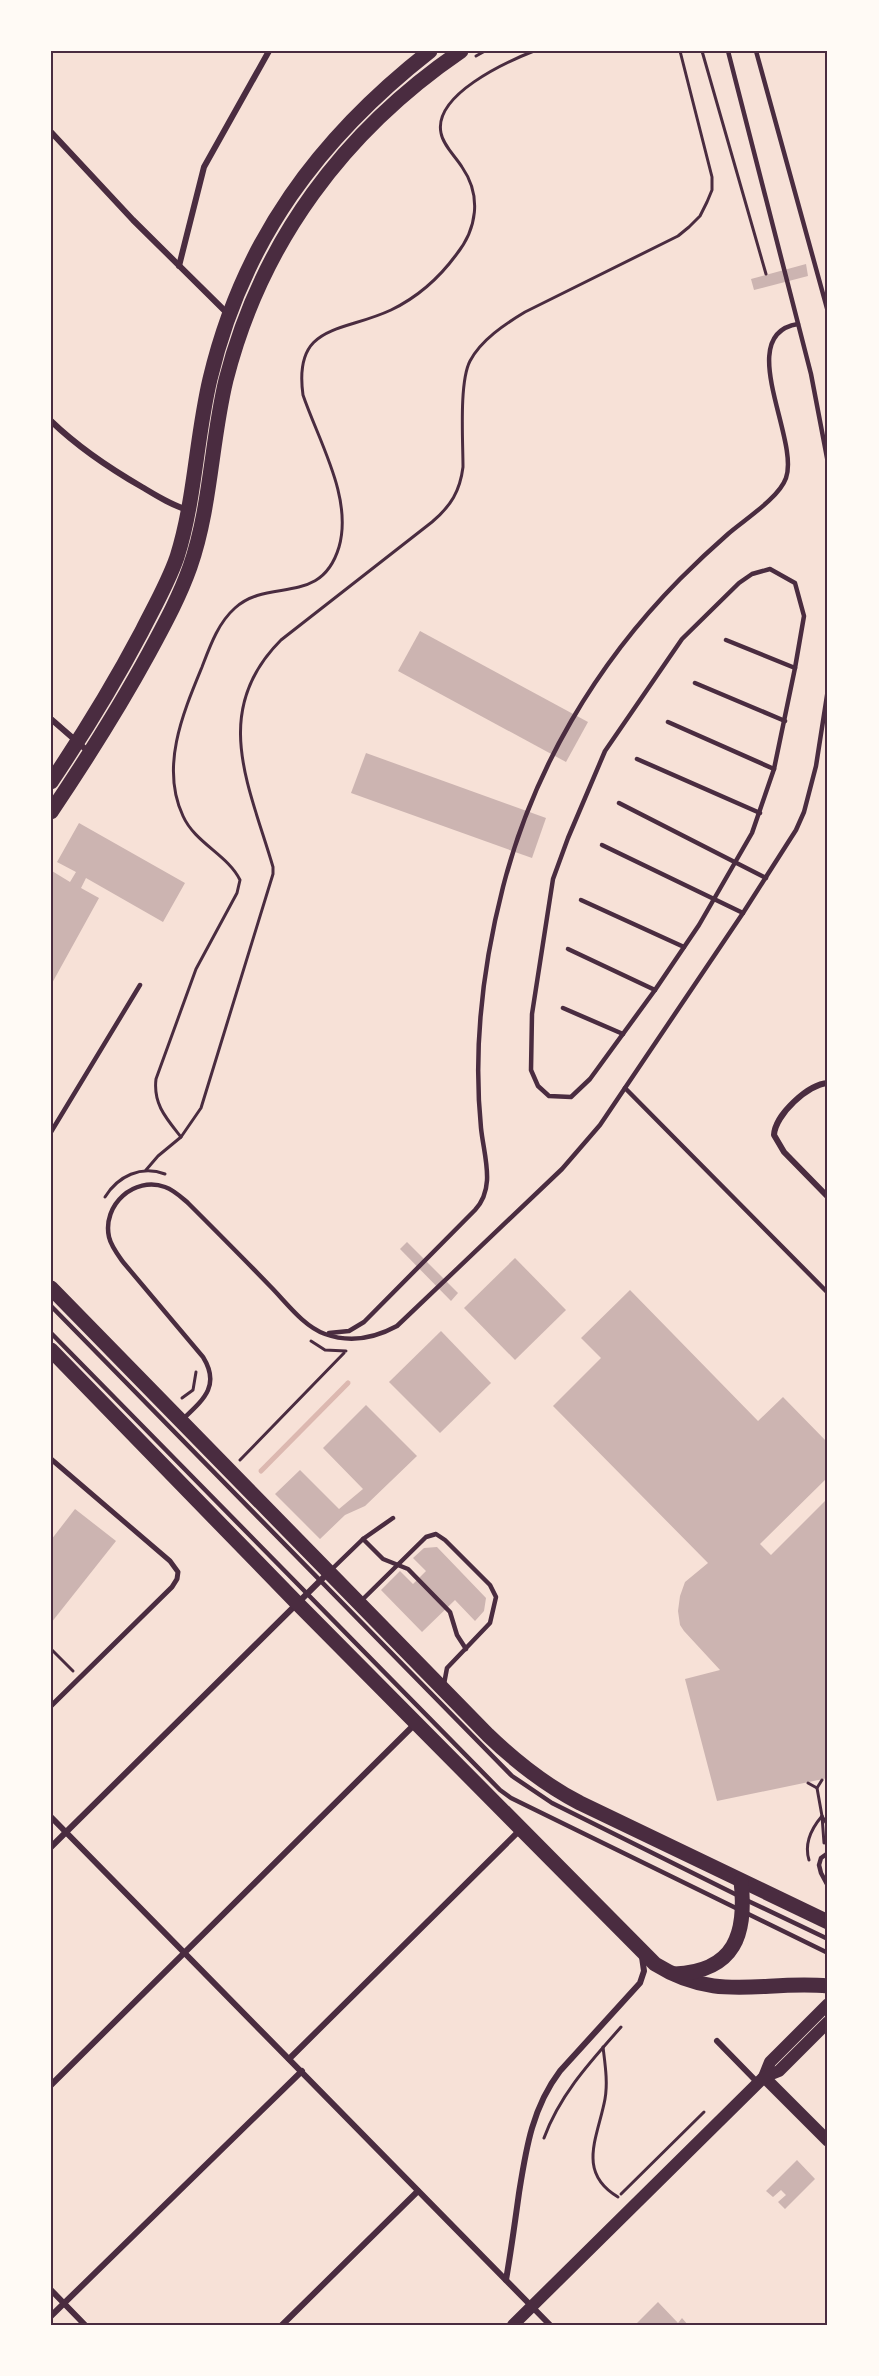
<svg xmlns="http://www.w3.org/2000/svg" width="879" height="2376" font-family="'Source Sans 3',sans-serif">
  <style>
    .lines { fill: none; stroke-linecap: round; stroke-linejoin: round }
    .stream { stroke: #dcb8b0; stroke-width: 5 }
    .building { fill: #ccb4b1 }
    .path { stroke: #4a2c40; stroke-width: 3 }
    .service { stroke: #4a2c40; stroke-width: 4.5 }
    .pedestrian { stroke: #4a2c40; stroke-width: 5 }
    .minor { stroke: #4a2c40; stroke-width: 6 }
    .secondary { stroke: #4a2c40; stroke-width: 12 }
    .primary { stroke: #4a2c40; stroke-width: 15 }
    .neatline { fill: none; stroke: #4a2c40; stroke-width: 2 }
  </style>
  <rect width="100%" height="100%" fill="#f7e1d7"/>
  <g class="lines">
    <!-- stream -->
    <polyline class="stream" points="261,1471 348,1383"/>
  </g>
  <!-- building -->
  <g class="building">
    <polygon points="806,264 808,276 754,290 751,279"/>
    <polygon points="420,631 588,722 566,762 398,671"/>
    <polygon points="366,753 546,818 532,858 351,793"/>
    <polygon points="79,823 185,883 163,922 86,878 81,888 99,898 51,985 51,873 52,871 70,882 76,872 57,862"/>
    <polygon points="407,1242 458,1293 451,1301 400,1249"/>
    <polygon points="515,1258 566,1310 515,1360 464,1308"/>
    <polygon points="630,1290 758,1421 783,1397 828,1443 828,1477 760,1544 771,1555 828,1498 828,1778 717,1801 685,1679 720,1670 684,1631 680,1625 678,1611 680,1596 685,1582 708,1563 553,1406 601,1358 581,1338"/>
    <polygon points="441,1331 491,1383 440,1433 389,1382"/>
    <polygon points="366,1405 417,1456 365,1506 345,1515 320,1539 275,1494 300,1470 339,1509 363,1489 323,1448"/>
    <polygon points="75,1509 116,1541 51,1623 51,1540"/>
    <polygon points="437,1547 486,1598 484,1611 475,1621 455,1600 422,1632 381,1590 400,1571 413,1584 426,1571 413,1558 424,1548"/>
    <polygon points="797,2160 815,2179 785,2209 778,2202 786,2195 781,2190 773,2197 766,2191"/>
    <polygon points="658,2302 678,2323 682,2318 688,2325 635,2325"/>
  </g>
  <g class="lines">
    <!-- path -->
    <g class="path">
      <polyline points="702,51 766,274"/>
      <polyline points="476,56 485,51"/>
      <path d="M181,1137C166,1118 153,1104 156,1079L196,969L237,893L240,880C228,855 195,843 183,816C160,767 183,713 202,667C210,646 218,623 235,608C269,577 321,607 339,547C353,498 319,442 303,395C293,323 342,333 391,310C416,298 439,278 456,255C477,229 482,196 462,167C455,156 443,145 441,133C433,95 506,62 534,51"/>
      <path d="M146,1170L158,1156L181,1137L201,1108L273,874V867C249,785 210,711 281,640L432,522C451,506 460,491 463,467C463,441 459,382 470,361C481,340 505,324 525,312L678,236L689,227L700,216L707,202L712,190V177L680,51"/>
      <path d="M105,1197C118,1176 141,1165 165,1174"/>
      <polyline points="311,1341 325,1350 346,1351"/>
      <polyline points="182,1398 193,1390 196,1372"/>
      <polyline points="240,1460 344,1353"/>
      <polyline points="51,1649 73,1671"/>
      <polyline points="822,1780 817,1788 822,1816 828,1826"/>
      <polyline points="808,1783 817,1788"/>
      <polyline points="822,1816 824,1843"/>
      <path d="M809,1860C804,1844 811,1829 822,1816"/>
      <path d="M603,2047C605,2064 608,2082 605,2099C598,2137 576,2172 618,2197"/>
      <path d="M544,2138C560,2094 591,2061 621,2027"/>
      <polyline points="621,2194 704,2112"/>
    </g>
    <!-- service -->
    <g class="service">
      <polyline points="728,51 811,374 828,463"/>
      <polyline points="756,51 828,312"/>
      <polygon points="770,569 795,583 804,616 795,668 774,769 752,833 699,925 655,990 590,1079 571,1097 549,1096 538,1086 531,1070 532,1014 553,879 568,838 605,751 682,639 739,583 752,574"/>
      <polyline points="726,640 795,668"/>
      <polyline points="695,683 785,721"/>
      <polyline points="668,722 774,769"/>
      <polyline points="637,759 760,813"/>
      <polyline points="619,803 766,878"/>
      <polyline points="602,845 743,913"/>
      <polyline points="581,900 684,947"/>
      <polyline points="568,949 655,990"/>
      <polyline points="563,1008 623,1034"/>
      <polyline points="625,1088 828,1293"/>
      <polyline points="51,1132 140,985"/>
      <polyline points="51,1306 512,1776 552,1803 739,1896"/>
      <polyline points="51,1333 500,1790 511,1798 828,1953"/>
      <path d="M329,1333L349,1331L364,1322L475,1210C496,1187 484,1157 481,1128C473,1048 483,965 503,887C533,770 596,664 680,579C696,563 712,548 728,534C744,520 779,498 786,478C800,439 733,334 798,324"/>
      <path d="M182,1420C203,1400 221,1386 203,1357L123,1262C118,1255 111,1246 109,1237C102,1205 134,1176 165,1187C174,1190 181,1197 188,1203C215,1230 243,1258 270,1286C286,1302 303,1326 325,1334C350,1343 375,1338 397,1326L562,1169L600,1125L743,913L796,830L804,812L816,766L828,689"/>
      <polyline points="363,1539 383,1559 408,1569 450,1612 457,1635 466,1649"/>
      <polyline points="331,1570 363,1539 393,1518"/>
      <polyline points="360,1602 426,1537 436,1534 445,1540 490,1585 496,1597 490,1623 447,1668 444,1684"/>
      <polyline points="828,1853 821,1858 819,1865 821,1873 828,1886"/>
      <polyline points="746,1900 828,1939"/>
    </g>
    <!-- pedestrian -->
    <polyline class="pedestrian" points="51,1459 170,1561 178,1572 177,1579 172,1587 51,1706"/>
    <!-- minor -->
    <g class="minor">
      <polyline points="51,132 133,220 229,315"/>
      <polyline points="179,266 204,167 269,51"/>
      <path d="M51,421C79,448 109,468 142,487C157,496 171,505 188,510"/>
      <polyline points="51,719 90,753"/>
      <path d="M828,1083C808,1084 775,1115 774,1135L784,1152L828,1197"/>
      <polyline points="51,1817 550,2325"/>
      <polyline points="51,1847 328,1573"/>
      <polyline points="717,2041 758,2083"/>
      <polyline points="289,2059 521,1829"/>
      <polyline points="51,2085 415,1724"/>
      <path d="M506,2280C511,2251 515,2222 519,2193C526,2149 532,2108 560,2071L640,1983L644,1971L642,1957"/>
      <polyline points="51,2290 85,2325"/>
      <polyline points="51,2316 302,2071"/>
      <polyline points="282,2325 418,2191"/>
    </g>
    <!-- secondary -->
    <g class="secondary">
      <polyline points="764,2077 770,2062 828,2004"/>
      <polyline points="764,2077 828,2141"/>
      <polyline points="513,2325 764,2077 779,2071 828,2022"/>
    </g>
    <!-- primary -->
    <g class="primary">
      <path d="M51,782C84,733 114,684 142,631C154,607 168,583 177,557C195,500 196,438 210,379C243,240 319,138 430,51"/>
      <path d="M51,812C86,760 119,708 149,653C164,625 179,598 190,567C211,507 211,442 226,380C261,242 344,131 461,51"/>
      <path d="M51,1288L488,1735C516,1762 545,1785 580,1803L828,1922"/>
      <path d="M51,1350L297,1603L655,1964C717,2003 762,1980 828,1986"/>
      <path d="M675,1974C735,1971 747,1934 741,1881"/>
    </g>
  </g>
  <!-- border -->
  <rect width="879" height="2376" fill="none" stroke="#fffaf5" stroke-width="105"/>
  <rect x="52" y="52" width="774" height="2272" class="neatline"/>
</svg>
